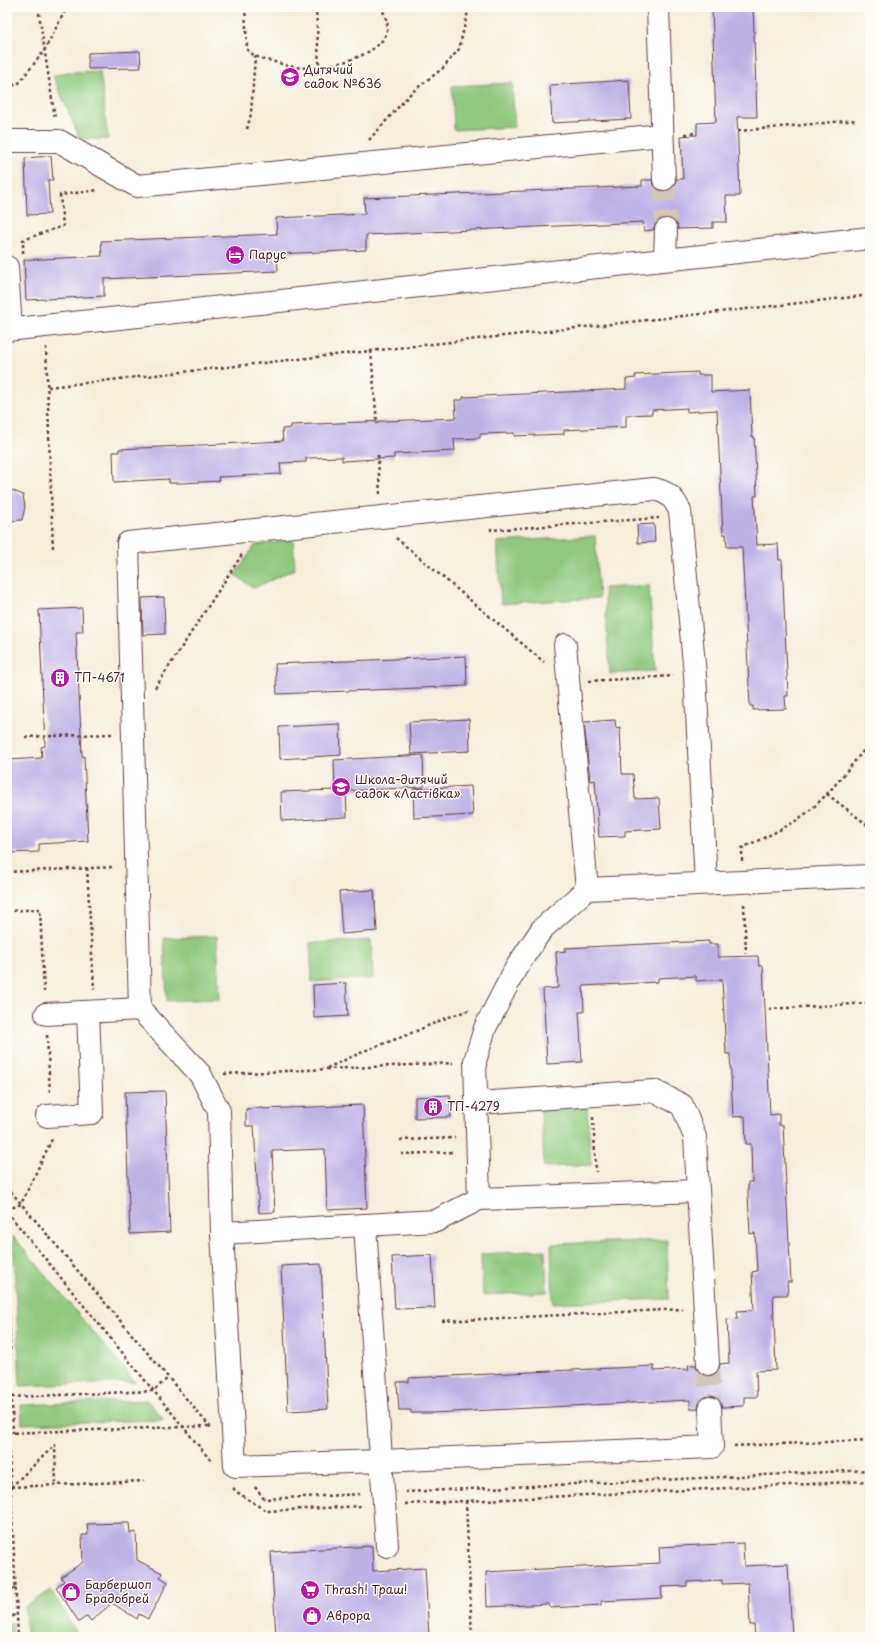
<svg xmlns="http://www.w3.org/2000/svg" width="877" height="1644" font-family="'Playpen Sans',sans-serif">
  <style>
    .green { fill: #8fc97e; stroke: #6c7454 }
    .building { fill: #beb1e6 }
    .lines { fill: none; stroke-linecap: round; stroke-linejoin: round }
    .minor-tunnel { stroke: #d4c5b8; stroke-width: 22; stroke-dasharray: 22 11; stroke-linecap: butt }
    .minor-casing { stroke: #643e45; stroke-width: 24 }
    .path { stroke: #643e45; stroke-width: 2.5; stroke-dasharray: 3 3; stroke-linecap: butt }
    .minor { stroke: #fff; stroke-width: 22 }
    .labels { text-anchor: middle; stroke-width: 3; stroke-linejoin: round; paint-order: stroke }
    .poi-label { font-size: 12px; fill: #4a1f2b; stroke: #fdfcf7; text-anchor: start }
  </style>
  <rect width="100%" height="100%" fill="#fdfcf7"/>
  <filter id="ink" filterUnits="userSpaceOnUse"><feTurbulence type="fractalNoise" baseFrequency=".025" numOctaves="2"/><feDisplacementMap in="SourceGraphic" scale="8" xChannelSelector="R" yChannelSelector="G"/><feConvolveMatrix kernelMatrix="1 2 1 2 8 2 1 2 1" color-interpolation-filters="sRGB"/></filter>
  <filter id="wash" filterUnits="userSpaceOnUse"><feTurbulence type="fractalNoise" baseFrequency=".012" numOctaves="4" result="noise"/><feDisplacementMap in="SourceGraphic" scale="16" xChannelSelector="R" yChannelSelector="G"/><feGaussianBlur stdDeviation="0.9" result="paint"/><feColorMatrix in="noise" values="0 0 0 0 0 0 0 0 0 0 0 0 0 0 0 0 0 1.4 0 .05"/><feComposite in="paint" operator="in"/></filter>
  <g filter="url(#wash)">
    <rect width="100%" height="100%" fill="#f6eedb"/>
    <!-- green -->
    <g class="green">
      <polygon points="100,71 108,139 80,139 53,76 67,72"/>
      <polygon points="512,83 515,127 454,130 452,86"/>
      <polygon points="595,536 599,598 501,604 497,542"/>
      <polygon points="293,540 295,569 254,588 235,575 255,545"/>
      <polygon points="649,585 655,671 610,674 604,588"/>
      <polygon points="217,936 220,999 167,1001 164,938"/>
      <polygon points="371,940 373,978 312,982 310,943"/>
      <polygon points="587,1105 591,1165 544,1167 541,1107"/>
      <polygon points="13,1236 135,1382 20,1386"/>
      <polygon points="667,1240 669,1299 553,1303 551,1244"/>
      <polygon points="545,1250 547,1292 483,1295 481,1254"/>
      <polygon points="147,1400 164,1420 22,1424 21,1405"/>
      <polygon points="51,1590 79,1637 26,1637 25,1607"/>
      <polygon points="12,1622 13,1637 7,1637 7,1625"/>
    </g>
    <g id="blocks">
      <!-- building -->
      <g class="building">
        <polygon points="712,7 753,7 757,117 737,117 740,196 726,196 727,222 713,222 713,228 678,229 677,224 673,220 666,218 660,219 656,223 653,230 644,231 643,222 366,235 366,250 277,254 278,271 104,279 104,296 26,300 24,260 102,256 101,241 277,234 276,218 365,214 364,198 642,186 642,180 652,180 653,185 658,190 664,191 670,190 675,185 676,179 683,179 681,136 697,135 697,123 716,122"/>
        <polygon points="140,51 141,68 88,69 88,53"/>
        <polygon points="629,80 631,119 552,123 550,85"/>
        <polygon points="51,156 53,180 48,180 50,214 27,215 25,158"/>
        <polygon points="698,372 698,375 711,375 711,392 750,390 752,437 754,436 757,496 754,496 757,545 778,544 779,560 782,560 788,696 785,696 786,709 753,710 753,706 750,706 742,547 727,547 726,534 723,534 717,410 687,412 687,408 652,410 652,414 626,415 626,427 564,430 564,434 514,436 514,433 480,434 480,438 454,439 455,451 394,454 394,458 342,461 342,457 306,458 306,462 280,463 281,474 218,477 219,481 183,483 169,483 169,479 114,482 113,452 119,452 119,449 283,441 282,429 291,428 291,425 456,418 455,400 463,400 463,397 626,389 626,379 636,378 635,375"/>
        <polygon points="7,488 23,495 25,507 22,520 7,521"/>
        <polygon points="654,524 655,542 638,543 637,525"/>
        <polygon points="164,597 165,634 143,635 142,598"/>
        <polygon points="82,608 83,632 76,632 82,756 84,756 88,841 39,844 39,852 7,853 7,760 42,758 41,747 45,746 39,610"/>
        <polygon points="466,656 467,686 277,694 275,664"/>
        <polygon points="469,719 470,751 411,754 409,722"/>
        <polygon points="615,720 616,728 620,727 622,774 633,774 635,799 659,798 661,829 625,831 625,836 599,837 595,780 590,781 584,722"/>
        <polygon points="340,724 341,755 280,759 279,727"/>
        <polygon points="423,755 424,787 346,791 347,817 282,821 281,792 335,790 334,760"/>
        <polygon points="471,786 473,815 414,818 413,789"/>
        <polygon points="374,890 377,931 342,934 339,892"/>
        <polygon points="709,941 709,944 718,944 718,957 758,956 759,966 763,966 770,1115 779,1114 779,1125 783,1125 791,1282 787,1282 788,1295 773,1295 776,1370 756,1371 757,1397 744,1397 744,1406 722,1407 720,1401 716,1397 710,1396 703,1398 699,1403 698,1408 690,1409 690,1400 432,1413 411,1413 411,1410 399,1410 397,1382 409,1382 409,1378 654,1366 654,1371 689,1369 688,1365 696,1365 698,1371 703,1375 708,1376 715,1374 719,1369 720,1364 729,1363 727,1319 738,1318 737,1311 754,1310 752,1272 757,1271 755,1233 750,1234 748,1194 748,1182 752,1182 751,1144 746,1144 745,1116 733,1117 730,1054 726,1054 722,979 696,981 696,976 658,978 658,982 583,986 584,1012 579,1012 582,1062 547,1064 543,989 558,988 556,952 566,951 565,948"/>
        <polygon points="346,983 348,1016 314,1018 313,985"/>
        <polygon points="165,1091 170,1232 130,1234 125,1092"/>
        <polygon points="450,1095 451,1117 415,1118 415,1097"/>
        <polygon points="363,1105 367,1208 327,1210 325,1149 272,1151 275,1212 259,1213 254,1126 246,1126 246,1109 262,1108 262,1109"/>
        <polygon points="432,1255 435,1308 395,1309 392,1257"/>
        <polygon points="321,1264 328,1409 288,1411 281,1266"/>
        <polygon points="129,1523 130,1533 136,1532 137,1560 162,1573 160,1577 168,1582 148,1619 139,1614 137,1619 112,1603 91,1621 87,1616 79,1622 56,1587 64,1581 61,1577 83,1562 82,1535 88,1535 87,1524"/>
        <polygon points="743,1543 744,1566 788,1564 792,1637 755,1637 754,1625 750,1625 748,1583 722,1584 722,1580 687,1582 687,1586 661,1587 662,1598 601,1601 601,1605 550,1608 549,1604 487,1607 486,1572 660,1563 659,1547"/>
        <polygon points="372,1546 373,1571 425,1568 429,1637 276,1637 271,1552"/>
      </g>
    </g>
  </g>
  <g filter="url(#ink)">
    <use href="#blocks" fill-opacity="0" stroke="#643e45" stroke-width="1"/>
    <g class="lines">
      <!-- minor-tunnel -->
      <g class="minor-tunnel">
        <polyline points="664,179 666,230"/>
        <polyline points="708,1364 710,1408"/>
      </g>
      <!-- minor casing -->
      <g class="minor-casing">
        <g id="minor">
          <polyline points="658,7 664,179"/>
          <polyline points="7,141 59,141 137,186 662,135"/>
          <polyline points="665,259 666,230"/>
          <polyline points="7,267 11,329"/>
          <polyline points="7,330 870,238"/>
          <polyline points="565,645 587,889"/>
          <path d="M706,883L695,675L680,511C674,498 668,492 654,489L128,543L140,1009L200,1074L219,1111L222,1233L235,1466L381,1461L712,1447L710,1408"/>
          <polyline points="46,1014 140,1009"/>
          <polyline points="477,1103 654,1091 682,1105 695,1137 708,1364"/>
          <polyline points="47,1116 92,1113 88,1012"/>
          <polyline points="479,1199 698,1191"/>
          <polyline points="365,1226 387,1546"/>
          <polyline points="222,1233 436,1221 479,1199 475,1061 485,1028 516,968 542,929 587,889 870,876"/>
        </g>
      </g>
      <!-- path -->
      <g class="path">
        <polyline points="38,7 55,119"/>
        <path d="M245,7L247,49C253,57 262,59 271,61C279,63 287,66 295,67C319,71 382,58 387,30C389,22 384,14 381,7"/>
        <polyline points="316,7 319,66"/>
        <polyline points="7,88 19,83 44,51 67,7"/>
        <polyline points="247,129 251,114 255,56"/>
        <polyline points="738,131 856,120"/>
        <polyline points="685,134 697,133"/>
        <polyline points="369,140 411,93 443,68 459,49 469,7"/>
        <polyline points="23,253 23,240 63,226 60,195 99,190"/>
        <polyline points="46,347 53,550"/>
        <polyline points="371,351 377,424"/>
        <polyline points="48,387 862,296"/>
        <polyline points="378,455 380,496"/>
        <polyline points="491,528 491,530 659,518"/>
        <polyline points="396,538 544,662"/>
        <polyline points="589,681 674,676"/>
        <polyline points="155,688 243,553"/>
        <polyline points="25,737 112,734"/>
        <polyline points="827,794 870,827"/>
        <path d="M742,861V848C763,838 785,829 804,815C830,795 849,767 870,743"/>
        <polyline points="87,868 94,989"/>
        <polyline points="7,872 114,867"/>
        <polyline points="744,904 746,953"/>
        <polyline points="7,911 40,909 44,992"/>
        <polyline points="769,1009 870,1003"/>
        <polyline points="47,1035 50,1094"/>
        <polyline points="327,1068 369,1049 407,1035 446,1018 469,1010"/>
        <polyline points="224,1074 453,1063"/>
        <polyline points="593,1117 596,1172"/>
        <polyline points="400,1140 455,1138"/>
        <polyline points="401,1154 455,1152"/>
        <polyline points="7,1187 211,1428"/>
        <polyline points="7,1210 21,1204 53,1137"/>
        <polyline points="7,1212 212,1462"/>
        <polyline points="7,1257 13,1433"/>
        <polyline points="442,1321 683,1309"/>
        <polyline points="12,1397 153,1391 168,1378"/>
        <polyline points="8,1433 18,1637"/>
        <polyline points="8,1433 209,1426"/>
        <polyline points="734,1446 870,1440"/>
        <polyline points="11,1487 144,1481"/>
        <polyline points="11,1487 55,1445 56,1485"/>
        <polyline points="255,1487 264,1499 362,1494"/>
        <polyline points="233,1488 237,1492 266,1511 362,1506"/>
        <polyline points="405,1492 870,1470"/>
        <polyline points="466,1501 472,1637"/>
        <polyline points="405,1504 870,1481"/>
        <polyline points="7,1592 15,1588"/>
        <polyline points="7,1620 16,1614"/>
      </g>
      <!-- minor -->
      <use href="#minor" class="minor"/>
    </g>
  </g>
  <!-- icons -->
  <defs>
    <g id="school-disc" transform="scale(1)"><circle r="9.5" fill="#b5179e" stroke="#fdfcf7"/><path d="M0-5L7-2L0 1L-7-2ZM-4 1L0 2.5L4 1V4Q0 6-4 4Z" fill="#fff"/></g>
    <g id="hotel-disc" transform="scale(1)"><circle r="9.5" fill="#b5179e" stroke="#fdfcf7"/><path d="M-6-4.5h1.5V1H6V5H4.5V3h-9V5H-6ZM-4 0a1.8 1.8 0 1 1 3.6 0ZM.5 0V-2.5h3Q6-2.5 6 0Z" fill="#fff"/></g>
    <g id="building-disc" transform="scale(1)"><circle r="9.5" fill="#b5179e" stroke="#fdfcf7"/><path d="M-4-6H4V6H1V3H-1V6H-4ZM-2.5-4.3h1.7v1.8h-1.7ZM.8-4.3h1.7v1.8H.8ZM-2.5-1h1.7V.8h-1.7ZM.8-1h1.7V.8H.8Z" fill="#fff"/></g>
    <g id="supermarket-disc" transform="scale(1)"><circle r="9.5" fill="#b5179e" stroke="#fdfcf7"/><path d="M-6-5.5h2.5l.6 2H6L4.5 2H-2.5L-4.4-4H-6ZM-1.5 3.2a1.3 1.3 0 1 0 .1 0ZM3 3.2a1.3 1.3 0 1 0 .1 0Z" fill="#fff"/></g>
    <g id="shop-disc" transform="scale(1)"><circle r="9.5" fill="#b5179e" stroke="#fdfcf7"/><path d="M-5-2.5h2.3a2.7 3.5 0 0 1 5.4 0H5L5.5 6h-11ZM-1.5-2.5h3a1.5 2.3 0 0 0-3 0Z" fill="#fff"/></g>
  </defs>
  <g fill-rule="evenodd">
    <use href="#school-disc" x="290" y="77"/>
    <use href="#hotel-disc" x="235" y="255"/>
    <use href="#building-disc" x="60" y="678"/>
    <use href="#school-disc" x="341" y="787"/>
    <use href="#building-disc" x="433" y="1107"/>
    <use href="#supermarket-disc" x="310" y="1590"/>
    <use href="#shop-disc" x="71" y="1592"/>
    <use href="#shop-disc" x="312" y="1616"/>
  </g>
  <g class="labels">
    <!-- poi labels -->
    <g class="poi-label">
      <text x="304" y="74">Дитячий<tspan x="304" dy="14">садок №636</tspan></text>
      <text x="249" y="259">Парус</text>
      <text x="74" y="682">ТП-4671</text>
      <text x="355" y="784">Школа-дитячий<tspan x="355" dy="14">садок «Ластівка»</tspan></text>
      <text x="447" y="1111">ТП-4279</text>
      <text x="85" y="1589">Барбершоп<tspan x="85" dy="14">Брадобрей</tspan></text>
      <text x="324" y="1594">Thrash! Траш!</text>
      <text x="326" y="1620">Аврора</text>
    </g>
  </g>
  <!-- margin -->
  <rect width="877" height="1644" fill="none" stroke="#fdfcf7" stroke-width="24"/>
</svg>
